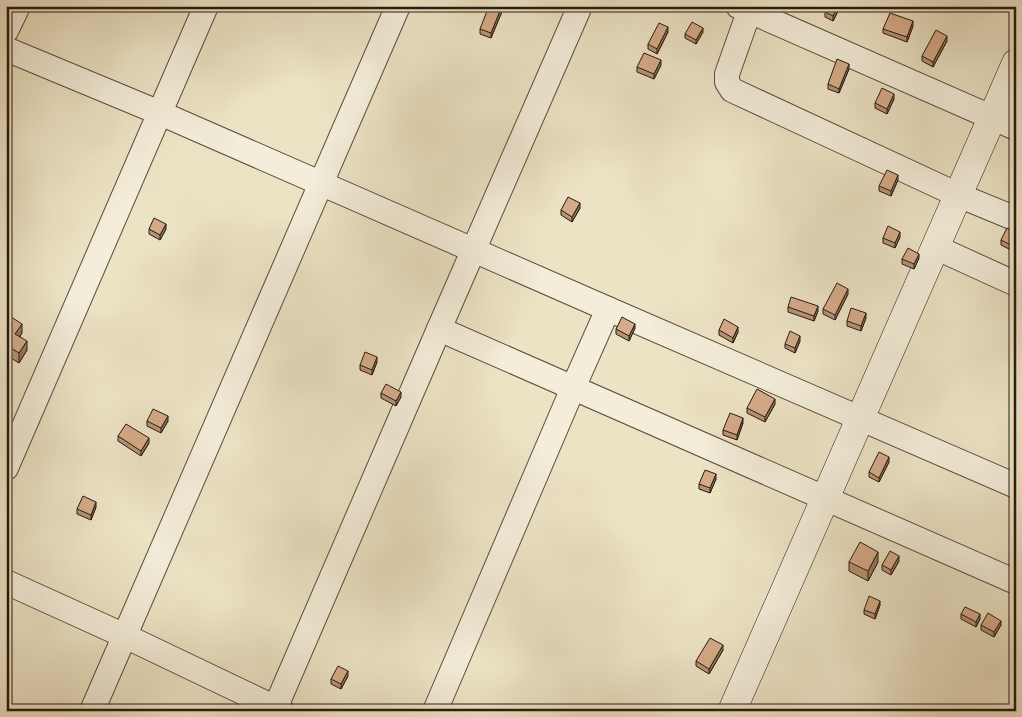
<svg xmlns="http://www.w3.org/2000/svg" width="1022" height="717" font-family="'Old Standard TT',serif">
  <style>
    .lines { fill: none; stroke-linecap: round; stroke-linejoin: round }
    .street-casing { stroke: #594c3d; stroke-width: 26 }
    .secondary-casing { stroke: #281a10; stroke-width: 29 }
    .street { stroke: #f3edd9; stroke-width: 24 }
    .secondary { stroke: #f3edd9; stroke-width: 28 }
    .wall { fill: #b79376; stroke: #281a10 }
    .shaded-wall { fill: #957860; stroke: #281a10 }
    .building { fill: #d5ab89; stroke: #281a10 }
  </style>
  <rect width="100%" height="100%" fill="#ece3c5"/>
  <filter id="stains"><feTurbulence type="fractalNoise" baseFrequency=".004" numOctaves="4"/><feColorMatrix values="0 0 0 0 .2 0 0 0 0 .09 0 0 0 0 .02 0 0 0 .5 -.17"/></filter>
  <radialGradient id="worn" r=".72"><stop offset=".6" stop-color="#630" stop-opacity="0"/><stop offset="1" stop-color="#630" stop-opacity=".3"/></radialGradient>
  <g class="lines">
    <!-- street casing -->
    <g class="street-casing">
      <g id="street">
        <polyline points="738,6 1016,128"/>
        <polyline points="751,6 727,74 727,82 732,90 958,195 1016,219"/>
        <polyline points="6,31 18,6"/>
        <polyline points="6,49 160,113 608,309 1016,486"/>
        <polyline points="935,247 1016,284"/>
        <polyline points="439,329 1016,582"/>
        <polyline points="6,468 206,6"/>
        <polyline points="6,582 125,636 282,711"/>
        <polyline points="92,711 398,6"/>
        <polyline points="274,711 439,329 580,6"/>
        <polyline points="435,711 573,388 608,309"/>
      </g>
    </g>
    <!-- secondary casing -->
    <g class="secondary-casing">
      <polyline id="secondary" points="732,711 1016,63"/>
    </g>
    <!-- street -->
    <use href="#street" class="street"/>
    <!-- secondary -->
    <use href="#secondary" class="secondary"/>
  </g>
  <!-- wall -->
  <g class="wall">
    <polygon points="503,6 503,9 491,38 480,34 480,29"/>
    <polygon points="839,6 839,9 833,21 825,17 825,12"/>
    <polygon points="913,26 907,42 883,33 883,29"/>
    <polygon points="668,32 657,54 648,49 648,44"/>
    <polygon points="703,32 696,44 685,38 685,34"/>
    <polygon points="947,41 933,67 922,61 922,56"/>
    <polygon points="661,65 654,79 637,72 637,67"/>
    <polygon points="849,69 839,93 828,89 828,84"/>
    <polygon points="894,99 887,114 875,108 875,103"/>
    <polygon points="1016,161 1016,173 1013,171 1013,166"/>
    <polygon points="898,180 891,196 879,191 879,186"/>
    <polygon points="580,208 572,222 561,215 561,210"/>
    <polygon points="149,229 166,229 160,240 149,234"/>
    <polygon points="1016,233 1011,250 1001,245 1001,240"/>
    <polygon points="900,237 895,248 883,243 883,238"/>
    <polygon points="919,258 914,269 902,264 902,259"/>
    <polygon points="848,294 835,320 823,314 823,309"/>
    <polygon points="788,307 818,311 814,321 788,312"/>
    <polygon points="6,318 22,333 20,336 27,350 19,363 6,355"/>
    <polygon points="866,318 861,331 847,326 847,321"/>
    <polygon points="635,328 629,341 616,334 616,329"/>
    <polygon points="719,330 738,332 733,343 719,335"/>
    <polygon points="800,341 795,353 785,348 785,344"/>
    <polygon points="377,362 372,375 360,370 360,365"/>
    <polygon points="381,393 401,397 396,406 381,398"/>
    <polygon points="775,404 765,422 747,413 747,408"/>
    <polygon points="147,421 168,421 161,433 147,426"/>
    <polygon points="743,423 737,440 723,435 723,430"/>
    <polygon points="118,436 149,443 141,456 118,441"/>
    <polygon points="889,462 879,482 869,477 869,472"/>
    <polygon points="716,479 710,493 699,489 699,484"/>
    <polygon points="96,507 91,520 77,514 77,509"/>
    <polygon points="899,561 891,575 882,570 882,565"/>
    <polygon points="849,562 878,562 868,581 849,571"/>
    <polygon points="880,605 875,619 864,614 864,610"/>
    <polygon points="961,614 980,619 976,627 961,619"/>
    <polygon points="981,625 1001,625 994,637 981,630"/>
    <polygon points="723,650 709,674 696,666 696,661"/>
    <polygon points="348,676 341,689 331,684 331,679"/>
  </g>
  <!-- shaded-wall -->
  <g class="shaded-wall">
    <polygon points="502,6 503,6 503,9 491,38 491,33"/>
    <polygon points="838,6 839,6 839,9 833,21 833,16"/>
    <polygon points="913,21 913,26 907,42 907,37"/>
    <polygon points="668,27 668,32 657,54 657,49"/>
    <polygon points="703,28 703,32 696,44 696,40"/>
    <polygon points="947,36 947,41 933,67 933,62"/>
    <polygon points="661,60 661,65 654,79 654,74"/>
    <polygon points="849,64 849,69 839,93 839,89"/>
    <polygon points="894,94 894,99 887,114 887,109"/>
    <polygon points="898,175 898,180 891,196 891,191"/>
    <polygon points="580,203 580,208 572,222 572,217"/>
    <polygon points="166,224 166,229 160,240 160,235"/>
    <polygon points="900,232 900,237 895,248 895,243"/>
    <polygon points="1016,235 1016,240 1011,250 1011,245"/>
    <polygon points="919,254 919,258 914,269 914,264"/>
    <polygon points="848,289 848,294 835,320 835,315"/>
    <polygon points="818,306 818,311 814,321 814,316"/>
    <polygon points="866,313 866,318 861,331 861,326"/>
    <polygon points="22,324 22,333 15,343 15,334"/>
    <polygon points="635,324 635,328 629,341 629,336"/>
    <polygon points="738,327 738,332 733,343 733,338"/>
    <polygon points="800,336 800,341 795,353 795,348"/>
    <polygon points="27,341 27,350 19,363 19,353"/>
    <polygon points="377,357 377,362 372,375 372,370"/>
    <polygon points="401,392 401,397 396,406 396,401"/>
    <polygon points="775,399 775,404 765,422 765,417"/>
    <polygon points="168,416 168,421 161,433 161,428"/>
    <polygon points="743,418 743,423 737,440 737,435"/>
    <polygon points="149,438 149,443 141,456 141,451"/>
    <polygon points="889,457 889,462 879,482 879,478"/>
    <polygon points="716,474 716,479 710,493 710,488"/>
    <polygon points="96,502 96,507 91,520 91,515"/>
    <polygon points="878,552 878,562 868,581 868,571"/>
    <polygon points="899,556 899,561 891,575 891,570"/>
    <polygon points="880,601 880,605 875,619 875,614"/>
    <polygon points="980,614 980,619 976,627 976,622"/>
    <polygon points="1001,621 1001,625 994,637 994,632"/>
    <polygon points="723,645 723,650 709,674 709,669"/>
    <polygon points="348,671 348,676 341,689 341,684"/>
  </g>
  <!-- building -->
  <g class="building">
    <polygon points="489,6 502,6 491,33 480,29"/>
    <polygon points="828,6 838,6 833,16 825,12"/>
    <polygon points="890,13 913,21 907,37 883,29"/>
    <polygon points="692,22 703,28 696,40 685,34"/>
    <polygon points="659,23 668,27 657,49 648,44"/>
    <polygon points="936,30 947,36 933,62 922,56"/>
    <polygon points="644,53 661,60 654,74 637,67"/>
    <polygon points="837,59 849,64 839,89 828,84"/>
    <polygon points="882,88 894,94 887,109 875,103"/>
    <polygon points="1016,161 1016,168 1013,166"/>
    <polygon points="887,170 898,175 891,191 879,186"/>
    <polygon points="568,197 580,203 572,217 561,210"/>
    <polygon points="154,218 166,224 160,235 149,229"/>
    <polygon points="888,226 900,232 895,243 883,238"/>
    <polygon points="1007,228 1016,233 1016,235 1011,245 1001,240"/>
    <polygon points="908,248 919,254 914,264 902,259"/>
    <polygon points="837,283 848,289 835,315 823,309"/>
    <polygon points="791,297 818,306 814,316 788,307"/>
    <polygon points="851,308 866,313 861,326 847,321"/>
    <polygon points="8,315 22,324 15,334 27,341 19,353 6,345 6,318"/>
    <polygon points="622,317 635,324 629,336 616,329"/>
    <polygon points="724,319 738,327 733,338 719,330"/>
    <polygon points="790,331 800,336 795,348 785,344"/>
    <polygon points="365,352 377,357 372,370 360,365"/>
    <polygon points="386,384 401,392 396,401 381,393"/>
    <polygon points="757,389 775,399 765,417 747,408"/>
    <polygon points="153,409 168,416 161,428 147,421"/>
    <polygon points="730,413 743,418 737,435 723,430"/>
    <polygon points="126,424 149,438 141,451 118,436"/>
    <polygon points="879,452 889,457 879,478 869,472"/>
    <polygon points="705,470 716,474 710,488 699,484"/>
    <polygon points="83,496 96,502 91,515 77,509"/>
    <polygon points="860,542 878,552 868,571 849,562"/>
    <polygon points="890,551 899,556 891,570 882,565"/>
    <polygon points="869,596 880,601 875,614 864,610"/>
    <polygon points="965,607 980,614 976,622 961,614"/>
    <polygon points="988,613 1001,621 994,632 981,625"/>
    <polygon points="710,638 723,645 709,669 696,661"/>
    <polygon points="338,666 348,671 341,684 331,679"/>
  </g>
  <!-- margin -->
  <rect width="1022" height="717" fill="none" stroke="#ece3c5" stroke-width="25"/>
  <rect x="8" y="8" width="1007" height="702" fill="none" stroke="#281a10" stroke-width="2.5"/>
  <rect x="12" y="12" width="997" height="692" fill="none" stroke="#281a10"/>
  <rect width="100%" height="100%" filter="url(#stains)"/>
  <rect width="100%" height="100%" fill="url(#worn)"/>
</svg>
